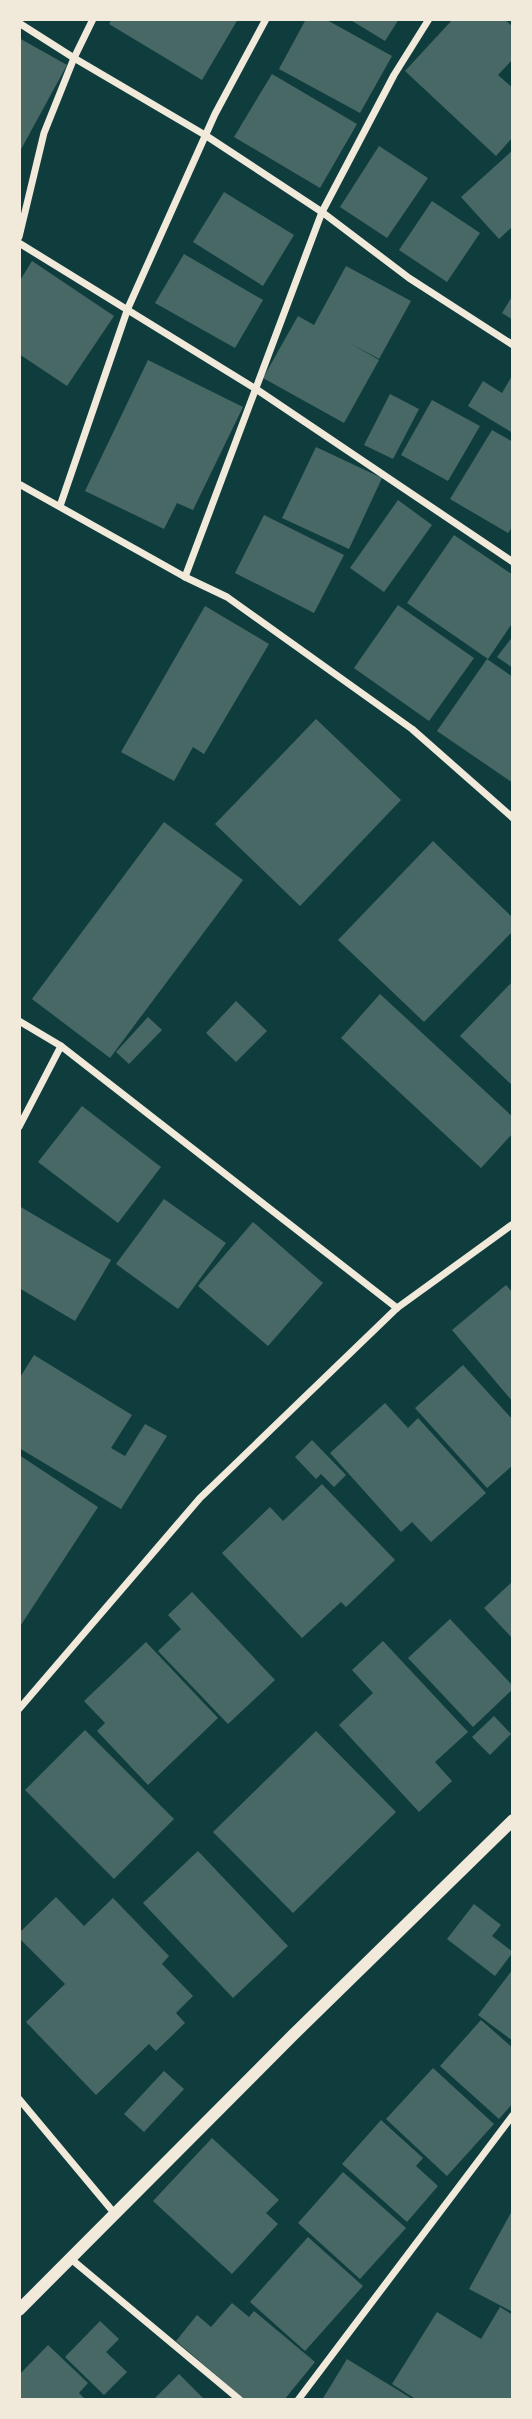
<svg xmlns="http://www.w3.org/2000/svg" width="532" height="2419" font-family="'Nunito Sans',sans-serif">
  <style>
    .building { fill: #486865 }
    .lines { fill: none; stroke-linecap: round; stroke-linejoin: round }
    .minor { stroke: #f1e9da; stroke-width: 7 }
    .tertiary { stroke: #f1e9da; stroke-width: 12 }
  </style>
  <rect width="100%" height="100%" fill="#0f3d3e"/>
  <!-- building -->
  <g class="building">
    <polygon points="112,19 238,19 202,80 109,24"/>
    <polygon points="306,19 325,19 392,56 360,113 279,69"/>
    <polygon points="349,19 399,19 385,41"/>
    <polygon points="453,19 504,19 513,27 513,59 498,75 513,88 513,137 496,156 405,71"/>
    <polygon points="19,38 67,65 19,153"/>
    <polygon points="272,74 357,124 320,188 234,137"/>
    <polygon points="379,146 428,178 387,238 340,207"/>
    <polygon points="513,150 513,226 499,239 461,197"/>
    <polygon points="224,192 294,235 263,286 193,242"/>
    <polygon points="432,201 480,233 447,282 399,250"/>
    <polygon points="184,254 263,300 235,348 155,303"/>
    <polygon points="32,261 114,316 67,386 19,354 19,282"/>
    <polygon points="346,266 411,301 379,359 350,343 379,360 344,423 263,378 298,316 314,325"/>
    <polygon points="513,295 513,320 502,313"/>
    <polygon points="148,360 243,407 193,510 177,503 164,529 85,491"/>
    <polygon points="513,374 513,433 468,406 483,381 502,393"/>
    <polygon points="390,394 419,409 393,459 364,445"/>
    <polygon points="432,400 480,426 448,481 401,455"/>
    <polygon points="492,430 513,442 513,526 508,533 450,499"/>
    <polygon points="316,447 382,478 349,549 282,518"/>
    <polygon points="398,500 432,525 384,592 350,568"/>
    <polygon points="264,515 344,555 314,613 235,573"/>
    <polygon points="454,535 513,575 513,622 488,659 407,603"/>
    <polygon points="398,605 474,658 429,721 354,668"/>
    <polygon points="205,606 269,644 204,754 193,747 174,781 121,752"/>
    <polygon points="513,636 513,668 497,657"/>
    <polygon points="487,659 513,677 513,783 437,731"/>
    <polygon points="316,719 401,800 300,906 215,824"/>
    <polygon points="164,822 243,880 110,1058 32,999"/>
    <polygon points="433,841 513,918 513,931 424,1022 338,940"/>
    <polygon points="513,981 513,1086 460,1036"/>
    <polygon points="380,994 513,1117 513,1133 481,1168 341,1038"/>
    <polygon points="236,1001 267,1031 236,1062 206,1033"/>
    <polygon points="148,1017 162,1030 129,1064 116,1052"/>
    <polygon points="82,1106 161,1167 118,1223 38,1162"/>
    <polygon points="164,1199 226,1243 178,1309 116,1264"/>
    <polygon points="19,1206 111,1260 75,1321 19,1288"/>
    <polygon points="253,1222 323,1283 268,1346 198,1286"/>
    <polygon points="506,1285 513,1293 513,1402 452,1330"/>
    <polygon points="34,1355 132,1415 111,1448 125,1456 145,1424 167,1436 121,1509 19,1448 19,1379"/>
    <polygon points="463,1365 513,1420 513,1465 487,1488 415,1408"/>
    <polygon points="385,1403 408,1428 418,1418 486,1493 431,1542 412,1522 401,1532 330,1453"/>
    <polygon points="312,1440 346,1475 334,1487 321,1474 316,1479 295,1457"/>
    <polygon points="19,1455 98,1507 19,1628"/>
    <polygon points="322,1484 395,1560 346,1607 341,1602 302,1638 222,1553 270,1507 283,1521"/>
    <polygon points="513,1581 513,1639 484,1608"/>
    <polygon points="192,1592 275,1680 228,1724 158,1651 181,1629 168,1615"/>
    <polygon points="450,1619 513,1686 513,1689 473,1727 408,1658"/>
    <polygon points="383,1641 468,1732 435,1762 452,1781 419,1812 339,1725 373,1693 352,1670"/>
    <polygon points="146,1642 218,1718 148,1785 97,1731 105,1723 84,1701"/>
    <polygon points="494,1716 511,1734 490,1755 472,1737"/>
    <polygon points="85,1730 174,1819 114,1879 25,1790"/>
    <polygon points="316,1731 396,1812 293,1913 213,1832"/>
    <polygon points="198,1851 288,1946 233,1998 143,1903"/>
    <polygon points="56,1897 84,1926 113,1898 169,1956 162,1964 193,1996 176,2013 185,2023 156,2051 149,2044 96,2095 26,2022 65,1984 19,1938 19,1933"/>
    <polygon points="474,1904 501,1925 492,1936 513,1952 495,1976 447,1939"/>
    <polygon points="513,1969 513,2041 478,2015"/>
    <polygon points="481,2020 513,2048 513,2103 499,2119 440,2066"/>
    <polygon points="433,2068 494,2124 447,2176 386,2119"/>
    <polygon points="164,2071 184,2089 144,2132 124,2114"/>
    <polygon points="381,2120 423,2158 416,2166 438,2186 407,2222 342,2164"/>
    <polygon points="212,2138 279,2200 266,2213 278,2224 232,2274 153,2201"/>
    <polygon points="343,2172 406,2228 360,2279 298,2223"/>
    <polygon points="513,2209 513,2312 469,2289"/>
    <polygon points="308,2237 363,2286 305,2351 250,2302"/>
    <polygon points="232,2303 249,2317 254,2311 315,2362 284,2400 245,2400 176,2341 197,2315 211,2327"/>
    <polygon points="500,2307 513,2315 513,2400 417,2400 392,2384 437,2312 481,2339"/>
    <polygon points="100,2321 119,2339 106,2352 127,2372 104,2395 65,2357"/>
    <polygon points="48,2345 88,2383 79,2393 86,2400 19,2400 19,2375"/>
    <polygon points="347,2359 414,2400 322,2400"/>
    <polygon points="179,2374 205,2400 153,2400"/>
  </g>
  <g class="lines">
    <!-- minor -->
    <g class="minor">
      <polyline points="19,23 74,58 205,135 322,212 409,278 513,345"/>
      <polyline points="19,237 44,133 74,58 93,19"/>
      <polyline points="19,243 256,389 513,562"/>
      <polyline points="19,484 185,577 227,597 412,729 513,818"/>
      <polyline points="60,506 128,308 215,114 266,19"/>
      <polyline points="185,577 322,212 394,75 429,19"/>
      <polyline points="19,1021 61,1046 397,1308"/>
      <polyline points="19,1127 61,1046"/>
      <polyline points="19,1709 200,1498 397,1308 513,1224"/>
      <polyline points="19,2099 115,2214"/>
      <polyline points="71,2259 240,2400"/>
      <polyline points="298,2400 513,2115"/>
    </g>
    <!-- tertiary -->
    <polyline class="tertiary" points="19,2310 293,2035 513,1820"/>
  </g>
  <!-- border -->
  <rect width="532" height="2419" fill="none" stroke="#f1e9da" stroke-width="42"/>
</svg>
